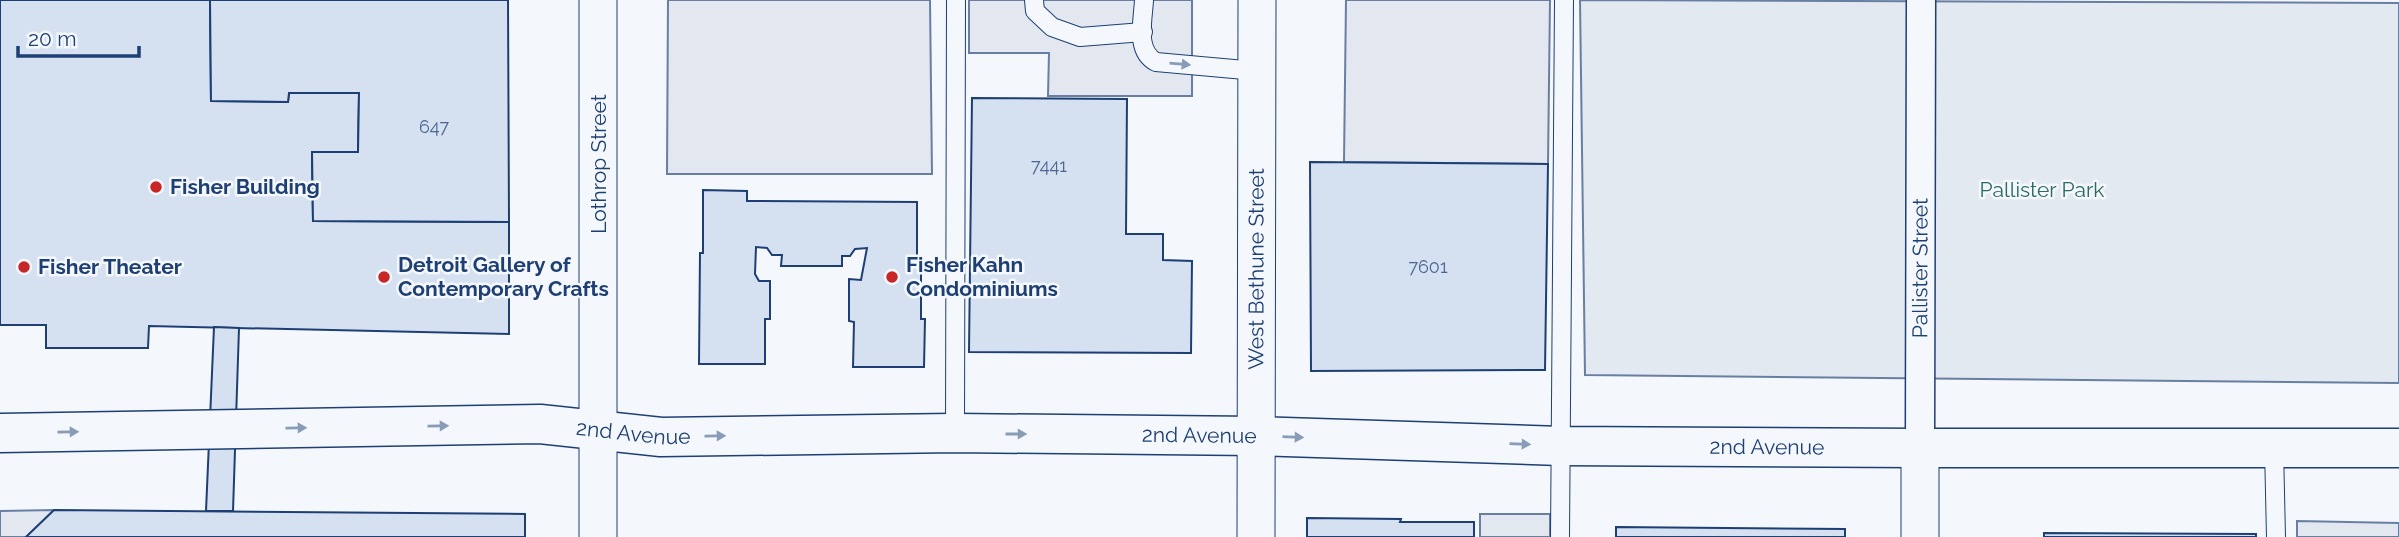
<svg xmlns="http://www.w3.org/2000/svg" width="2399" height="537" font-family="Raleway,sans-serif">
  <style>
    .green { fill: #e3e9f0; stroke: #687fa3; stroke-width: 2 }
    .parking { fill: #e3e8f0; stroke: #687fa3; stroke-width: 2 }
    .building { fill: #d5e0f0; stroke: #1d3f73; stroke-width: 2 }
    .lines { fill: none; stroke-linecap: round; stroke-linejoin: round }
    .service-casing { stroke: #1d3f73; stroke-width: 20 }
    .pedestrian-casing { stroke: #1d3f73; stroke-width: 31 }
    .minor-casing { stroke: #1d3f73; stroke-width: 39 }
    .tertiary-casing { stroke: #1d3f73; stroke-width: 41 }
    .service { stroke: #f4f7fb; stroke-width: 18 }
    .pedestrian { stroke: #f4f7fb; stroke-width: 28 }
    .minor { stroke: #f4f7fb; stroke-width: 37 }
    .tertiary { stroke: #f4f7fb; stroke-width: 38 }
    .oneway { fill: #889bb7 }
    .poi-dot { fill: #c62828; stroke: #f4f7fb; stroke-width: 2.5 }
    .labels { text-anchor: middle; stroke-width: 5; stroke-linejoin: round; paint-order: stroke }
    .number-label { font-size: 18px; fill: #4b6792 }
    .street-label { font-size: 21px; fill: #1d3f73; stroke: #f4f7fb }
    .poi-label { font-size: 21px; font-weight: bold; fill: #1d3f73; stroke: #f4f7fb; text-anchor: start }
    .park-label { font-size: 21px; fill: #2c6c60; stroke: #f4f7fb }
  </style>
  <rect width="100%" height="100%" fill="#f4f7fb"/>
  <!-- green -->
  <polygon class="green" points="1580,0 2399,3 2399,383 1585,375"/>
  <!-- parking -->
  <g class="parking">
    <polygon points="668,0 930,0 932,174 667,174"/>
    <polygon points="969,0 1192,0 1192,96 1048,96 1049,53 969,53"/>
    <polygon points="1346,0 1550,0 1548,164 1344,162"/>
    <polygon points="54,510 26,537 0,537 0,511"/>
    <rect x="1480" y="514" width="70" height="23"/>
    <polygon points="2297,521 2399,523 2399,537 2297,537"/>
  </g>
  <!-- building -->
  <g class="building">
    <polygon points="0,0 210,0 211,101 288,102 289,93 359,93 358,152 312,152 313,221 509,222 509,334 149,326 148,348 46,348 46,325 0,325"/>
    <polygon points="210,0 508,0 509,222 313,221 312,152 358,152 359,93 289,93 288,102 211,101"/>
    <polygon points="972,98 1127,99 1126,234 1163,234 1163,260 1192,261 1191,353 969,352"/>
    <polygon points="1310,162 1548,164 1545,370 1311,371"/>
    <polygon points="703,190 747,191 747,201 917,202 917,256 921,256 921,319 925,319 924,367 853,367 854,322 849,321 849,279 861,280 867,248 855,249 850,256 842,256 842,266 781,266 782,255 772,255 767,248 756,247 755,274 759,281 770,281 770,319 765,319 765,364 699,364 700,253 703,253"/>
    <polygon points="214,327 239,328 233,511 206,511"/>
    <polygon points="54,510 525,514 525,537 26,537"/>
    <polygon points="1307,518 1401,519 1400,522 1474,522 1474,537 1307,537"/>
    <polygon points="1616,527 1845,529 1845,537 1616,537"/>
    <polygon points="2044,533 2256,534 2256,537 2044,537"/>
  </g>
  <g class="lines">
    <!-- service casing -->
    <g class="service-casing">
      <g id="service">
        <polyline points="1034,0 1035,11 1052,27 1080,37 1143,32"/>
        <path d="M1144,0C1143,21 1135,51 1156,62L1256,71"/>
        <polyline points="955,433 956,0"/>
        <polyline points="2274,448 2276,537"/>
        <polyline points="1560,537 1564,0"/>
      </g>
    </g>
    <!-- pedestrian casing -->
    <g class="pedestrian-casing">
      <g id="pedestrian">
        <path id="s1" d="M1920,448L1921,0"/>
      </g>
    </g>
    <!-- minor casing -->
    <g class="minor-casing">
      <g id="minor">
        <polyline points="1920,448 1920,537"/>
        <polyline points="598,537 598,0"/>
        <path id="s2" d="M1256,537L1257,0"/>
      </g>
    </g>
    <!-- tertiary casing -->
    <g class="tertiary-casing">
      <g id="tertiary">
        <path id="s3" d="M0,433L540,424L661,437L955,433L1256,436L1561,446L1920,448H2399"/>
      </g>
    </g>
    <!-- service -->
    <use href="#service" class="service"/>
    <!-- pedestrian -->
    <use href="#pedestrian" class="pedestrian"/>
    <!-- minor -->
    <use href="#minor" class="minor"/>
    <!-- tertiary -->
    <use href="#tertiary" class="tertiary"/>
  </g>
  <!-- one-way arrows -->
  <defs><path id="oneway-solid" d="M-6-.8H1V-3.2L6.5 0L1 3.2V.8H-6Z" transform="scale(1.75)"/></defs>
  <g class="oneway">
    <use href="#oneway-solid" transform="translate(1180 64) rotate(5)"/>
    <use href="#oneway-solid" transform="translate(438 426) rotate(-1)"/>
    <use href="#oneway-solid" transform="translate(296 428) rotate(-1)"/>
    <use href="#oneway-solid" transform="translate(68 432) rotate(-1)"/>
    <use href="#oneway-solid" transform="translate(1016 434)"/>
    <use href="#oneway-solid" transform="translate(715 436) rotate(-1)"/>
    <use href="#oneway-solid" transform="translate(1293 437) rotate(2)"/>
    <use href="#oneway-solid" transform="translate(1520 444) rotate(2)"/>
  </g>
  <!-- markers -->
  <g class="poi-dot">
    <circle cx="156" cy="187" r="7"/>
    <circle cx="24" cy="267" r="7"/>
    <circle cx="384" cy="277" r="7"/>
    <circle cx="892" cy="277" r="7"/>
  </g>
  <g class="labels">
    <!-- number labels -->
    <g class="number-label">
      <text x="434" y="133">647</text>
      <text x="1049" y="172">7441</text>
      <text x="1428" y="273">7601</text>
    </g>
    <!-- street labels -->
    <g class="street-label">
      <text transform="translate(599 164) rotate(-90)" y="7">Lothrop Street</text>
      <text dy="7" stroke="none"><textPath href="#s2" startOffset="268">West Bethune Street</textPath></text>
      <text dy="7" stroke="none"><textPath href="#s1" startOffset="180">Pallister Street</textPath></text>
      <text dy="7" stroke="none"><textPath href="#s3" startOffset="634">2nd Avenue</textPath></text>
      <text dy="7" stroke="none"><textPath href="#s3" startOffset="1200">2nd Avenue</textPath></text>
      <text dy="7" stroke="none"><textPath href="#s3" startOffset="1768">2nd Avenue</textPath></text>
    </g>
    <!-- poi labels -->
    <g class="poi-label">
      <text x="170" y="194">Fisher Building</text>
      <text x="398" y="272">Detroit Gallery of<tspan x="398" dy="24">Contemporary Crafts</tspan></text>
      <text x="906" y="272">Fisher Kahn<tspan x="906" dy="24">Condominiums</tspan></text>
      <text x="38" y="274">Fisher Theater</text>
    </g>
    <!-- park labels -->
    <g class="park-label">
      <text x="2042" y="197">Pallister Park</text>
    </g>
  </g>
  <!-- scale -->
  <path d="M18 46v10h121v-10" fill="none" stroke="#1d3f73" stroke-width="3.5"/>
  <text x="28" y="46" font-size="21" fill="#1d3f73" stroke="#f4f7fb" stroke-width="5" paint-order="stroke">20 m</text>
</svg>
